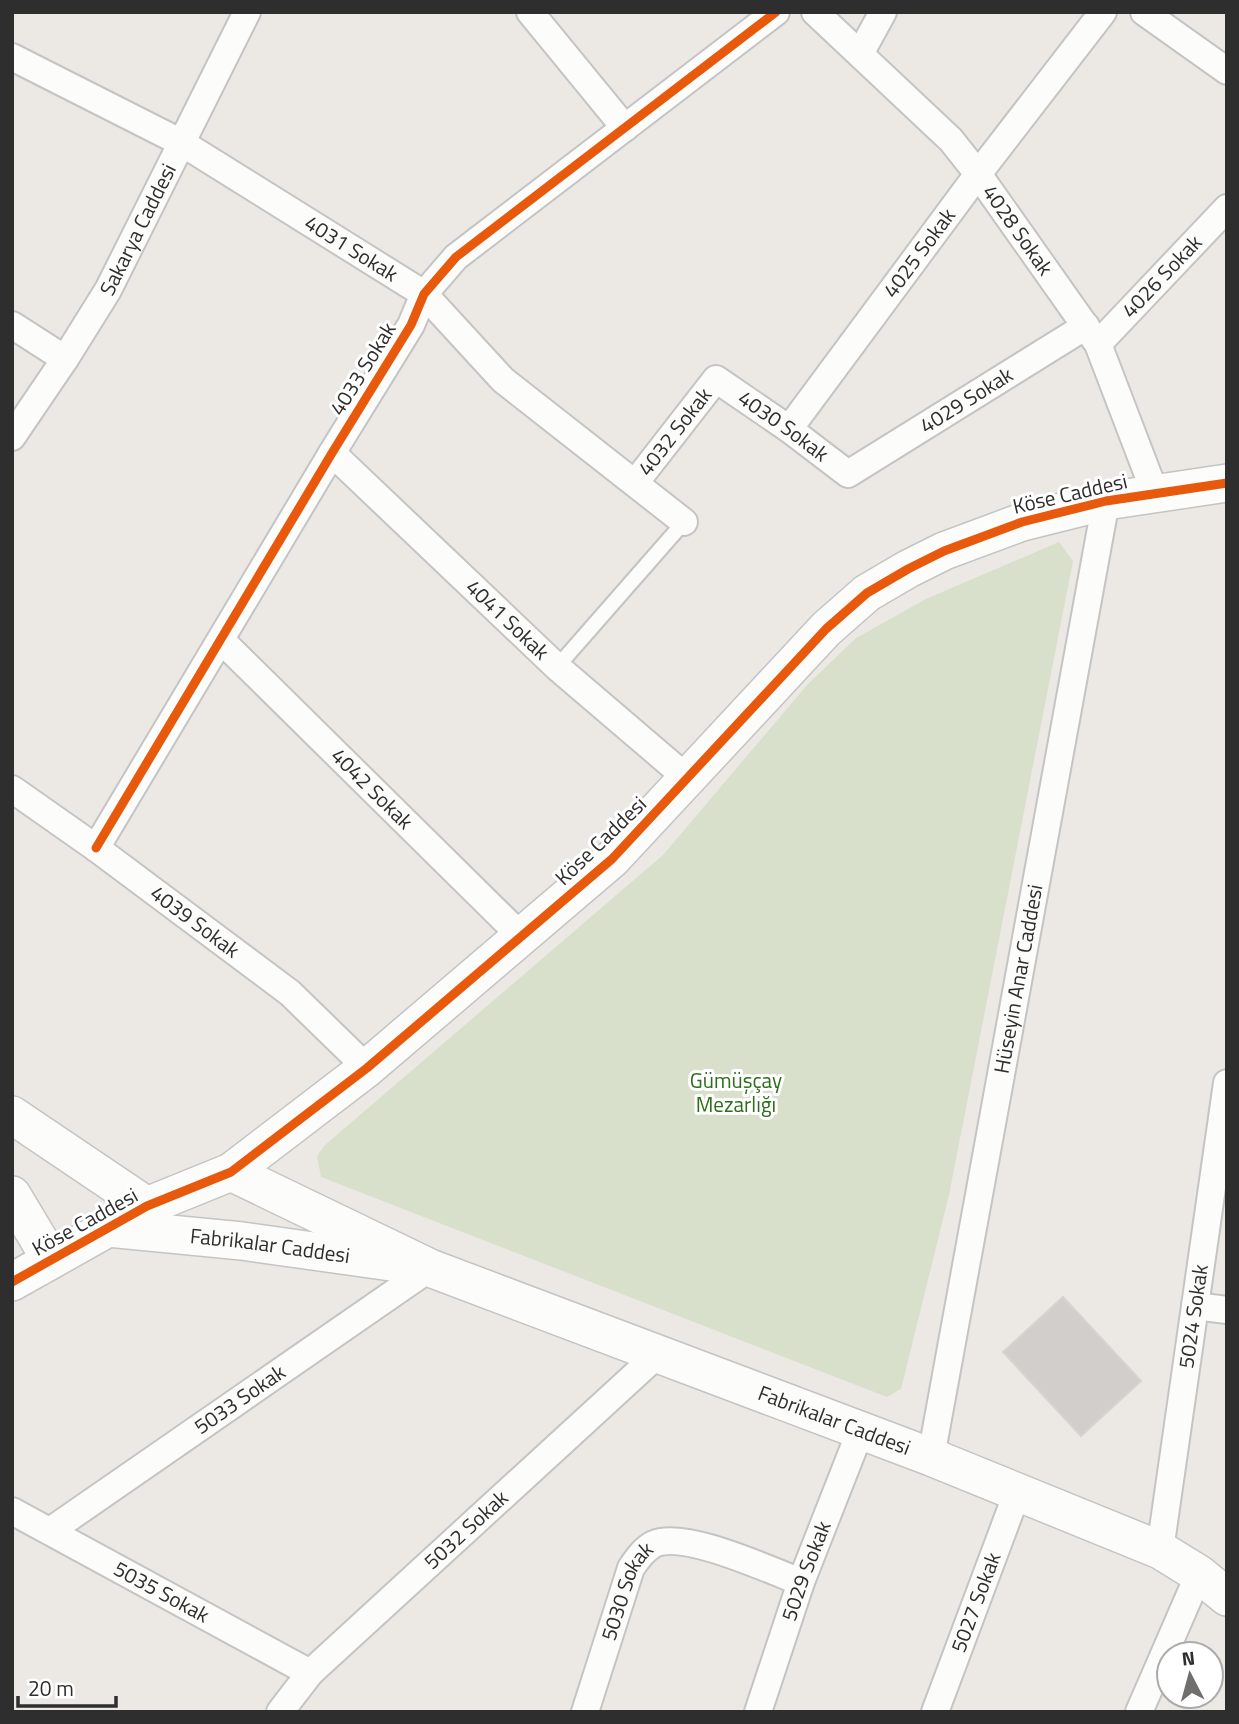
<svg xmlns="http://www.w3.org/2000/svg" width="1239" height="1724" font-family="'Titillium Web',sans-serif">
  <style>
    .cemetery { fill: #d8e0cc }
    .building { fill: #d1cecb; stroke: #d7d4d0; stroke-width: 2 }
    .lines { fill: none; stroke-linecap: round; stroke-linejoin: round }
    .lane-casing { stroke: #c5c4c5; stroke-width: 18 }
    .street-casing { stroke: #c5c4c5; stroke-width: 30 }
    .secondary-casing { stroke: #c5c4c5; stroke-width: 40 }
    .lane { stroke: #fcfcfb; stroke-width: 14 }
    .street { stroke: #fcfcfb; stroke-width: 26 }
    .secondary { stroke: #fcfcfb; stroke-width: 37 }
    .cycleway-casing { stroke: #fff; stroke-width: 13 }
    .cycleway { stroke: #e8590c; stroke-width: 9 }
    .labels { text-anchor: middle; stroke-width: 6; stroke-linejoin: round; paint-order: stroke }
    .street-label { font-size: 21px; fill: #2e2e2e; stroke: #fff }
    .park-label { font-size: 21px; fill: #2c6e1b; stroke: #fff }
  </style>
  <rect width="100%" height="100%" fill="#ece8e4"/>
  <!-- cemetery -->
  <polygon class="cemetery" points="1059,542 1073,561 949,1195 901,1389 887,1397 321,1177 317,1156 325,1145 663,855 807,685 856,638 926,599"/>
  <!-- building -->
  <polygon class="building" points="1063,1297 1141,1381 1081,1436 1003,1352"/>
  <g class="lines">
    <!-- lane casing -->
    <g class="lane-casing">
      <polyline id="lane" points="557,667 684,522"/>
    </g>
    <!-- street casing -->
    <g class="street-casing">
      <g id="street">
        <polyline points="530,12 625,128"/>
        <path id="s1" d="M815,12L951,140L978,174L1098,344L1155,493"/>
        <polyline points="1144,12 1227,71"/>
        <polyline points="860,54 883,12"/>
        <path id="s2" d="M12,57L182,143L424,294L503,380L684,522"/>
        <polyline points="12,325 65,359"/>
        <path id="s3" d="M1098,344L1227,208"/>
        <path id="s4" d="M789,429L978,174L1103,12"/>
        <path id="s5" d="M12,437L65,359L108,290L247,12"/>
        <path id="s6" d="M332,453L557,667L688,779"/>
        <path id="s7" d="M635,483L716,379L789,429L848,474L1086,326"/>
        <path id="s8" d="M221,640L522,937"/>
        <path id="s9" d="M12,789L96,848L290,993L367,1068"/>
        <polyline points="96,848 332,453 411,325 424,294 456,257 776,12"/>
        <polyline points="1195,1306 1227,1310"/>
        <path id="s10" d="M931,1457L1106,501"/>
        <path id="s11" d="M12,1511L310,1673"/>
        <path id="s12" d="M50,1531L430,1268"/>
        <path id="s13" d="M1160,1550L1227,1083"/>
        <path id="s14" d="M280,1712L310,1673L657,1355"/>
        <path id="s15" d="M585,1712L631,1568C637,1559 644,1549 654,1544C684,1530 769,1570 801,1582"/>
        <path id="s16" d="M758,1712L801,1582L860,1432"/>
        <path id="s17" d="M935,1712L1017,1493"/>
        <polyline points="1139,1712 1199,1574"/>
      </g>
    </g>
    <!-- secondary casing -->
    <g class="secondary-casing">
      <g id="secondary">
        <polyline points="12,1115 147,1206"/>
        <path id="s18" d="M231,1172L430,1268L931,1457L1160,1550L1199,1574L1227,1597"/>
        <polyline points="12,1195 51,1260"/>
        <path id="s19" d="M108,1228L242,1241L398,1263"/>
        <polyline points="12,1282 147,1206 231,1172 367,1068 612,859 826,629 867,593 908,569 944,551 1022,522 1106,501 1227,483"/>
      </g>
    </g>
    <!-- lane -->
    <use href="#lane" class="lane"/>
    <!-- street -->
    <use href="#street" class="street"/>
    <!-- secondary -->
    <use href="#secondary" class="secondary"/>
    <!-- cycleway casing -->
    <g class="cycleway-casing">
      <g id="cycleway">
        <polyline points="96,848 332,453 411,325 424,294 456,257 776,12"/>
        <polyline points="12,1282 147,1206 231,1172 367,1068 612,859 826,629 867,593 908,569 944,551 1022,522 1106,501 1227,483"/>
      </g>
    </g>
    <!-- cycleway -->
    <use href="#cycleway" class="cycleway"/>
  </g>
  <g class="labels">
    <!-- street labels -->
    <g class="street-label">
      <text dy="7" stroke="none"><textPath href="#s5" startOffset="243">Sakarya Caddesi</textPath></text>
      <text dy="7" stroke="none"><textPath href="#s1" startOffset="299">4028 Sokak</textPath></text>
      <text dy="7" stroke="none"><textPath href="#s2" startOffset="390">4031 Sokak</textPath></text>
      <text dy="7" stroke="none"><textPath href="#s4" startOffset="219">4025 Sokak</textPath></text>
      <text dy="7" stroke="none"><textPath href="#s3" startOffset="93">4026 Sokak</textPath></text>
      <text transform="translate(363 369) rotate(-58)" y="7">4033 Sokak</text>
      <text dy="7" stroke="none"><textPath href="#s7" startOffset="434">4029 Sokak</textPath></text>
      <text dy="7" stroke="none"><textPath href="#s7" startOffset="214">4030 Sokak</textPath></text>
      <text dy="7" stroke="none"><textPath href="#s7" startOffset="65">4032 Sokak</textPath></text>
      <text transform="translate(1070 494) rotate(-13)" y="7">Köse Caddesi</text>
      <text dy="7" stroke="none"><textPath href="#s6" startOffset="242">4041 Sokak</textPath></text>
      <text dy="7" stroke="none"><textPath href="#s8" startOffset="212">4042 Sokak</textPath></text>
      <text transform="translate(601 841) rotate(-44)" y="7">Köse Caddesi</text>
      <text dy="7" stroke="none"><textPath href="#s9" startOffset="226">4039 Sokak</textPath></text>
      <text dy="7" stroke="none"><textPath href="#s10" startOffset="486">Hüseyin Anar Caddesi</textPath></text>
      <text transform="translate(85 1222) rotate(-29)" y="7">Köse Caddesi</text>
      <text dy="7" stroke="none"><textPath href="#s19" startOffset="163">Fabrikalar Caddesi</textPath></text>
      <text dy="7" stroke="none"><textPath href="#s13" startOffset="236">5024 Sokak</textPath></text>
      <text dy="7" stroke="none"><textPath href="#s12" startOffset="231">5033 Sokak</textPath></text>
      <text dy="7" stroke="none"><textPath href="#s18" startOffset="653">Fabrikalar Caddesi</textPath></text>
      <text dy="7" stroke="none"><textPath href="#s14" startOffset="261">5032 Sokak</textPath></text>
      <text dy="7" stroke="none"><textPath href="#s16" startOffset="149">5029 Sokak</textPath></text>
      <text dy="7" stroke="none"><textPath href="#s11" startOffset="170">5035 Sokak</textPath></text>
      <text dy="7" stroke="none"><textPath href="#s15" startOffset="128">5030 Sokak</textPath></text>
      <text dy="7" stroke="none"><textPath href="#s17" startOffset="117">5027 Sokak</textPath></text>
    </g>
    <!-- park labels -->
    <g class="park-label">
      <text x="736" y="1088">Gümüşçay<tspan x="736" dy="24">Mezarlığı</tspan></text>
    </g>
  </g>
  <!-- border -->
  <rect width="1239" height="1724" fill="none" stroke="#2e2e2e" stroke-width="28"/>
  <!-- north arrow -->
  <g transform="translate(1190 1675) rotate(354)"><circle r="33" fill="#ffffff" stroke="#ababab" stroke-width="2"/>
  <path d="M0-5L12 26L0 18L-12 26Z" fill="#706f6e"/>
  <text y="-10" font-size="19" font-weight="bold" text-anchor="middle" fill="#2e2e2e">N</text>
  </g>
  <!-- scale -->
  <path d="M18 1696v10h98v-10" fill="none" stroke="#2e2e2e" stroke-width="3.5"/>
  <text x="28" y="1696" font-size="21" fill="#2e2e2e" stroke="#ffffff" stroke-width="5" paint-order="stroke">20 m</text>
</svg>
